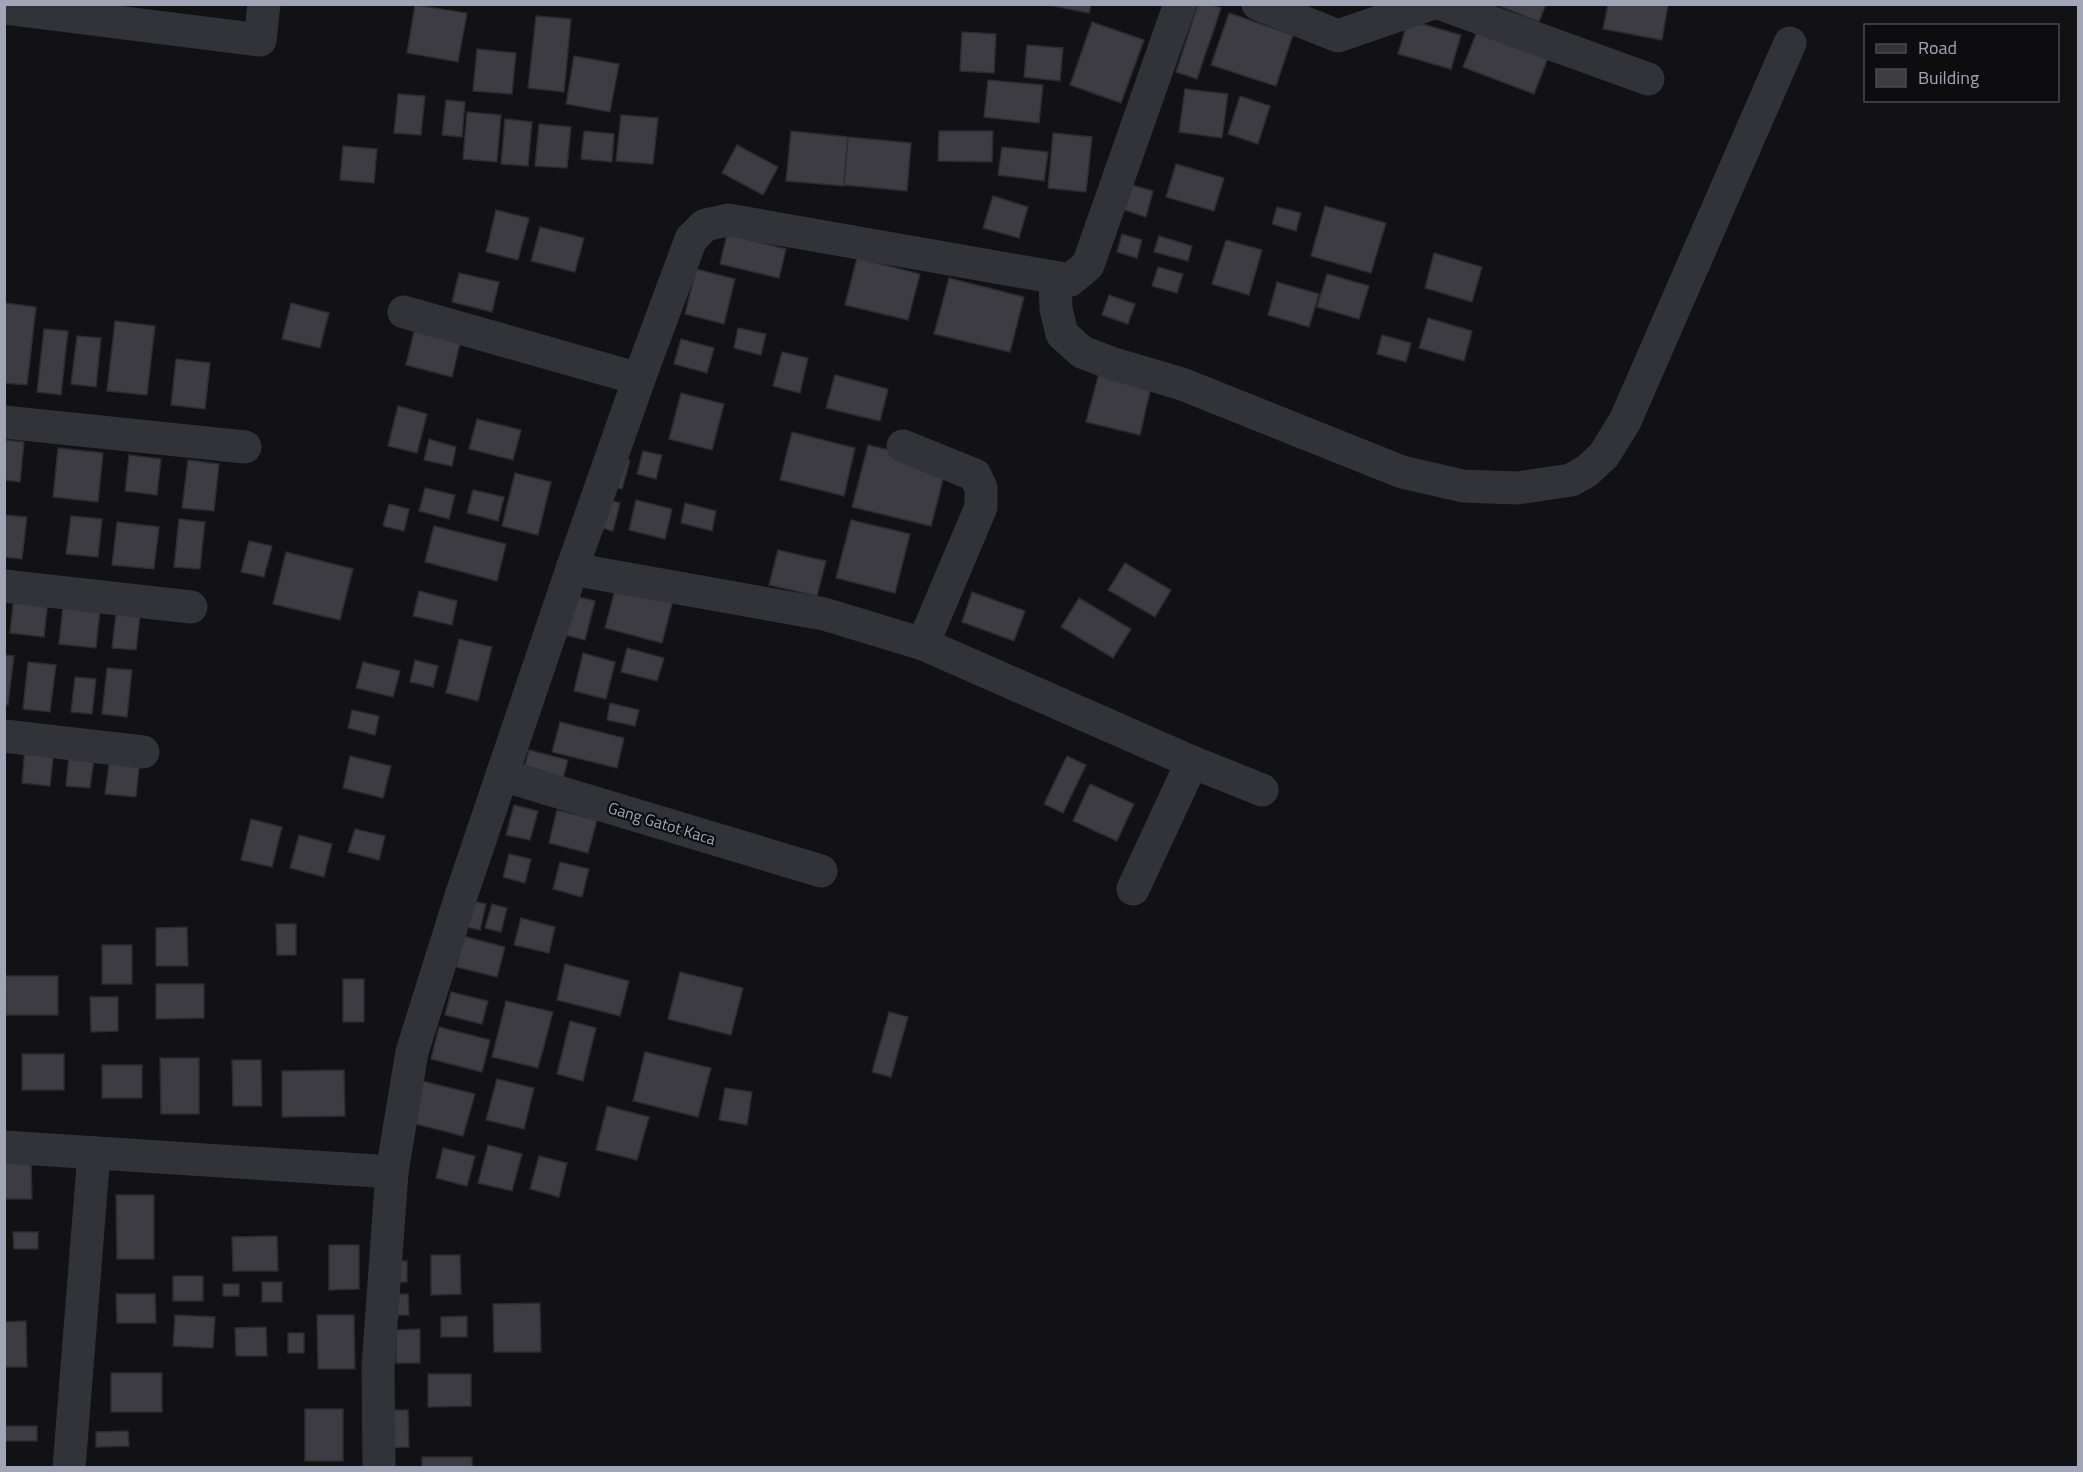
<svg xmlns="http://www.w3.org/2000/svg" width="2083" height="1472" font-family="'Titillium Web',sans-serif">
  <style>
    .building { fill: #3c3c42; stroke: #2c2c30; stroke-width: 1.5 }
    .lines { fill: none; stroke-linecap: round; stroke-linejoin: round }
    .minor { stroke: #323339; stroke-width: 33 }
    .labels { text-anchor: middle; stroke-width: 4.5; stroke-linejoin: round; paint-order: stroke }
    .street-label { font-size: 16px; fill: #a2a5b6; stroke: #0d0d0f }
  </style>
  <rect width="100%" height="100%" fill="#121214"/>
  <!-- building -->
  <g class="building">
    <polygon points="1044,4 1091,4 1089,13"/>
    <polygon points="1198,4 1209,4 1221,8 1197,79 1176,72"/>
    <polygon points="1495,4 1546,4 1539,22"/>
    <polygon points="1608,4 1668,4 1662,40 1603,29"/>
    <polygon points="415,5 467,13 458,62 407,53"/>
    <polygon points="1229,13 1293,35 1276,86 1211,65"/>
    <polygon points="536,16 571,19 564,92 528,88"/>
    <polygon points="1408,20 1461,35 1451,69 1398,54"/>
    <polygon points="1092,22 1144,40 1121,103 1070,85"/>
    <polygon points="1480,24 1551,50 1534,94 1463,67"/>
    <polygon points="962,32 996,34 994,73 960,71"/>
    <polygon points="1027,45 1063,48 1060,81 1024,77"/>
    <polygon points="477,49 516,53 512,94 473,91"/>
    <polygon points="574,56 619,64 610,112 566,104"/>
    <polygon points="988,80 1043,85 1039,123 984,117"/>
    <polygon points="1185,89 1228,94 1222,138 1179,132"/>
    <polygon points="398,94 425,96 421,135 394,133"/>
    <polygon points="1240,96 1270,106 1258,144 1228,134"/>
    <polygon points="446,100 465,102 462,137 442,135"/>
    <polygon points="467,112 501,115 497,162 463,159"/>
    <polygon points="621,115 658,118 653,164 616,161"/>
    <polygon points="505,119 532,122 528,166 501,164"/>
    <polygon points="539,124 571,127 567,168 535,166"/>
    <polygon points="584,131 614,134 612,162 581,159"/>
    <polygon points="791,131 848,137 844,186 786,181"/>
    <polygon points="939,131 993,131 992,162 938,161"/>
    <polygon points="1053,133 1092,137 1086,192 1048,188"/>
    <polygon points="848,137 911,143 907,191 844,185"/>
    <polygon points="737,145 778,167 763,195 722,173"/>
    <polygon points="343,146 377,149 374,183 340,180"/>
    <polygon points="1002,147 1048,152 1044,181 998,175"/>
    <polygon points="1176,164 1224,178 1214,211 1166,197"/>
    <polygon points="1132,185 1153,191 1146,217 1124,210"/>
    <polygon points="993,196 1028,207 1019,238 983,228"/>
    <polygon points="1325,206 1386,223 1371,273 1311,256"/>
    <polygon points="1277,207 1301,213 1296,231 1272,224"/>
    <polygon points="496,210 529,218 518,260 486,252"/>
    <polygon points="540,227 584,238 575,272 531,261"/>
    <polygon points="727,234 786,249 779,278 720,264"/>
    <polygon points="1122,234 1142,240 1137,258 1117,252"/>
    <polygon points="1159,236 1192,246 1188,261 1154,252"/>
    <polygon points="1226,240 1262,250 1249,295 1212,284"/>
    <polygon points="1434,253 1482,267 1472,302 1425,288"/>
    <polygon points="857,258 920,274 908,320 845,305"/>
    <polygon points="1158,267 1183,274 1177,293 1152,286"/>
    <polygon points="696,269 735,279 724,324 685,314"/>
    <polygon points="459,273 499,282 492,312 452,302"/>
    <polygon points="1327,274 1369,286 1359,319 1317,307"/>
    <polygon points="949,278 1024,297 1010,352 934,334"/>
    <polygon points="1277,282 1319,294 1309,327 1268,315"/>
    <polygon points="1109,295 1135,304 1128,324 1102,315"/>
    <polygon points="5,303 36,307 27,385 4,383"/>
    <polygon points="291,303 329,313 320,348 282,339"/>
    <polygon points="1428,318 1472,331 1464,361 1419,348"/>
    <polygon points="115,321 155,326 147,395 107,391"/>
    <polygon points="415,327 461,339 452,377 406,365"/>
    <polygon points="738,328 766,334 761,355 734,348"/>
    <polygon points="44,329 68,331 61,395 37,392"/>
    <polygon points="1382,335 1411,343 1406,362 1377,354"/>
    <polygon points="77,336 101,338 96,387 71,384"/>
    <polygon points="681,339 714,348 707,373 674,364"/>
    <polygon points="782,352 808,358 800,393 773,386"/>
    <polygon points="176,359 210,363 205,409 171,405"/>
    <polygon points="1099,373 1151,387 1140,435 1086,422"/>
    <polygon points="835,375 888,389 880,421 826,408"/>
    <polygon points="681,393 724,404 712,450 669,439"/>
    <polygon points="398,406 427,414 417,453 388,446"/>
    <polygon points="477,419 521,430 513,460 469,449"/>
    <polygon points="792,432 855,448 844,496 780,480"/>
    <polygon points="429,439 456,447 452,466 424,460"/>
    <polygon points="4,440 24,442 20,482 4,480"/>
    <polygon points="868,445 947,464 931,526 852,507"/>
    <polygon points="58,448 103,453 98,502 53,497"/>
    <polygon points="643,451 662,455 656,479 637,474"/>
    <polygon points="129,455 161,459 157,495 125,491"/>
    <polygon points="617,457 630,460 622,489 610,486"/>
    <polygon points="188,460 219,464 214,511 182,508"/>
    <polygon points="515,473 551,482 538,535 502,526"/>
    <polygon points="425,488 455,495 449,519 419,511"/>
    <polygon points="473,490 504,497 498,521 467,513"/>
    <polygon points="605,499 620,503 613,531 598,527"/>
    <polygon points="636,500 672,509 665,539 629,530"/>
    <polygon points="685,503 716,511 712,531 681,523"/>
    <polygon points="389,504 409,509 404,531 383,526"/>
    <polygon points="4,515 27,517 22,559 4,557"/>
    <polygon points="71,516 102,519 98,557 66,554"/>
    <polygon points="179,519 205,522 200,569 174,567"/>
    <polygon points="851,520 910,534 895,593 836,578"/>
    <polygon points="117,522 159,527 154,569 112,565"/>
    <polygon points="434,526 506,544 497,581 425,562"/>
    <polygon points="249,541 272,546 264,577 241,572"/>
    <polygon points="778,550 826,561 817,596 769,585"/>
    <polygon points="286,552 353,569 340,620 273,604"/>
    <polygon points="1125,563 1171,590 1155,617 1108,590"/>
    <polygon points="616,586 673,600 662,643 605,628"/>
    <polygon points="419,591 457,601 452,625 413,616"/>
    <polygon points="972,592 1025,611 1014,641 962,622"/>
    <polygon points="14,596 48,600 44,637 10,633"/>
    <polygon points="575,596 595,601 585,640 565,635"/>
    <polygon points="64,597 101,601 96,648 59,644"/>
    <polygon points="1079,598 1131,629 1113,658 1061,627"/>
    <polygon points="117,606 141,608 136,650 112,648"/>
    <polygon points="459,639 492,647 478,701 446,693"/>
    <polygon points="627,648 664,658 657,681 621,672"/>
    <polygon points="583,653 615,662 606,699 574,691"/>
    <polygon points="4,655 14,656 8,705 4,704"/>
    <polygon points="415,660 438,666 433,687 410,682"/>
    <polygon points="28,662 56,665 50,712 23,709"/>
    <polygon points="363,662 400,671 393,697 356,688"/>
    <polygon points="107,668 132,670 127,717 102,714"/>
    <polygon points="75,677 96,679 92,714 71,712"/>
    <polygon points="610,703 639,710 635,726 607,720"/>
    <polygon points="352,710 379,716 375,735 348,728"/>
    <polygon points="560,722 624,738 617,768 552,752"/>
    <polygon points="25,747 54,750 50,786 22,783"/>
    <polygon points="529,750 568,760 561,786 522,776"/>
    <polygon points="69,756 94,759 90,788 66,786"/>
    <polygon points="110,756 140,759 136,797 105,794"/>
    <polygon points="350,756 391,766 383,798 343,788"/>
    <polygon points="1067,756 1086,765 1063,813 1044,804"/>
    <polygon points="1090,784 1134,804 1117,841 1073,821"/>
    <polygon points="514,805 538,811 530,840 506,835"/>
    <polygon points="557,810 597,820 588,853 549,843"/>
    <polygon points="251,819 282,827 272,867 241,860"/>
    <polygon points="355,829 385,836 379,860 348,852"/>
    <polygon points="299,835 332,844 324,877 290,868"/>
    <polygon points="509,854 531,859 525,883 503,877"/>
    <polygon points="560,862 589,869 582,897 553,889"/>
    <polygon points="469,900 486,904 480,930 463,926"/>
    <polygon points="492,904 507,908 501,932 485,928"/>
    <polygon points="521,918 555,927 549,953 514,945"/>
    <polygon points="276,924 296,924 296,955 277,955"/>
    <polygon points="187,927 188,966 156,966 156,928"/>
    <polygon points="463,936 505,947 497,977 456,967"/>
    <rect x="102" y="945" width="30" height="39"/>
    <polygon points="565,964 629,981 620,1016 557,1000"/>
    <polygon points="680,972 743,988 731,1035 668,1019"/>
    <polygon points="5,976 58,976 58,1015 6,1015"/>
    <rect x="343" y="979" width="21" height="43"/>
    <polygon points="156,984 204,984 204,1018 156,1019"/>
    <polygon points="451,992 488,1001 482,1024 445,1015"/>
    <polygon points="90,997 118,997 118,1031 91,1032"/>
    <polygon points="506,1001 553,1012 538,1068 492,1057"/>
    <polygon points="889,1012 908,1017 891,1077 872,1072"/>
    <polygon points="570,1021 596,1028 583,1081 557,1074"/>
    <polygon points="439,1027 490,1040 482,1072 431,1059"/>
    <polygon points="645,1052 711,1068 698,1117 633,1101"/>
    <rect x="22" y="1054" width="42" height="36"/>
    <polygon points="160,1058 199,1058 199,1114 161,1114"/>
    <polygon points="232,1060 261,1060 262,1106 233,1106"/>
    <rect x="102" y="1065" width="40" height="33"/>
    <polygon points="344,1070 345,1116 282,1117 282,1071"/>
    <polygon points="497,1079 534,1088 524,1129 486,1120"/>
    <polygon points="422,1081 475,1094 463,1136 412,1123"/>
    <polygon points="725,1088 752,1092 747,1125 719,1120"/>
    <polygon points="607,1106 649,1117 637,1160 596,1150"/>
    <polygon points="488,1145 522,1154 512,1191 478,1183"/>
    <polygon points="443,1148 475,1156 467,1186 436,1178"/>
    <polygon points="539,1156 567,1163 559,1197 530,1189"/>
    <polygon points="31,1160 32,1199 4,1199 4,1161"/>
    <polygon points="116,1195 154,1195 154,1259 117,1259"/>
    <polygon points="13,1232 38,1232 38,1249 14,1249"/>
    <polygon points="277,1236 278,1271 233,1271 232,1237"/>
    <polygon points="329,1245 359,1245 359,1289 329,1290"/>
    <polygon points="431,1255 460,1255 461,1294 431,1295"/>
    <rect x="389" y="1261" width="18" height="21"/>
    <rect x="173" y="1276" width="30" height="25"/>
    <rect x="262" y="1282" width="20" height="20"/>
    <rect x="223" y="1284" width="16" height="12"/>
    <polygon points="116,1294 155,1294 156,1323 117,1323"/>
    <polygon points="389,1294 408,1294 409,1315 389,1315"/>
    <polygon points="540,1303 541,1352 494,1352 493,1304"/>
    <polygon points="175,1315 215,1317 213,1348 173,1346"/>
    <polygon points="317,1315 354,1315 355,1369 318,1369"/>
    <polygon points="467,1316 467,1337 441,1337 441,1317"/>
    <polygon points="26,1321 27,1367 4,1367 4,1322"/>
    <polygon points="266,1327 267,1356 236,1356 235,1328"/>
    <polygon points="420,1329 420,1363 396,1363 396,1330"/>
    <rect x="288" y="1333" width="16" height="20"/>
    <rect x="111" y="1373" width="51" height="39"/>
    <polygon points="428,1374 471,1374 471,1406 428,1407"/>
    <rect x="305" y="1409" width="38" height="52"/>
    <polygon points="385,1410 408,1410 409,1447 385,1448"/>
    <rect x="4" y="1426" width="33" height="15"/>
    <polygon points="128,1431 129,1446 96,1447 96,1432"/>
    <rect x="422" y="1457" width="50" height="11"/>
  </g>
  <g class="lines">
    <!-- minor -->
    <g class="minor">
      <polyline points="1258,4 1338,36 1431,4"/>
      <polyline points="1441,4 1648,79"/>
      <polyline points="4,8 260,40 264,4"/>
      <polyline points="1055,278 1056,309 1062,334 1082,352 1111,363 1182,384 1402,472 1463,486 1517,488 1571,480 1587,471 1604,455 1625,421 1790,43"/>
      <polyline points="404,312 639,379"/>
      <polyline points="4,422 245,447"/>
      <polyline points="903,446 975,475 981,488 981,507 923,644"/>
      <polyline points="572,569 824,614 923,644 1192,762 1262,790"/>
      <polyline points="4,586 191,607"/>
      <polyline points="4,736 143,752"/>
      <polyline points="502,775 821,871"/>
      <polyline points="1133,889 1192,762"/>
      <polyline points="4,1147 392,1172"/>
      <polyline points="69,1468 94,1153"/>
      <polyline points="379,1468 378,1367 392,1172 412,1052 462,893 572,569 639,379 691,239 705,225 728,220 1070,280 1088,265 1180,4"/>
    </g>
  </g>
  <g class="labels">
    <!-- street labels -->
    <g class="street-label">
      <text transform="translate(662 823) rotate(17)" y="6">Gang Gatot Kaca</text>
    </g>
  </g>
  <!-- border -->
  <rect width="2083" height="1472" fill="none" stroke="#a2a5b6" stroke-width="12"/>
  <!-- legend -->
  <rect x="1864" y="24" width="195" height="78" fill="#0d0d0f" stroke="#494a52" stroke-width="1.5"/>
  <rect x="1876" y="44" width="30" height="9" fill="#323339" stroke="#494a52" stroke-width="1.5"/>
  <text x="1918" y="54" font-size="18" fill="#a2a5b6">Road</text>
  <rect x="1876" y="69" width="30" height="18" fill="#3c3c42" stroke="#494a52" stroke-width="1.5"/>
  <text x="1918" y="84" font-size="18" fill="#a2a5b6">Building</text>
</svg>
